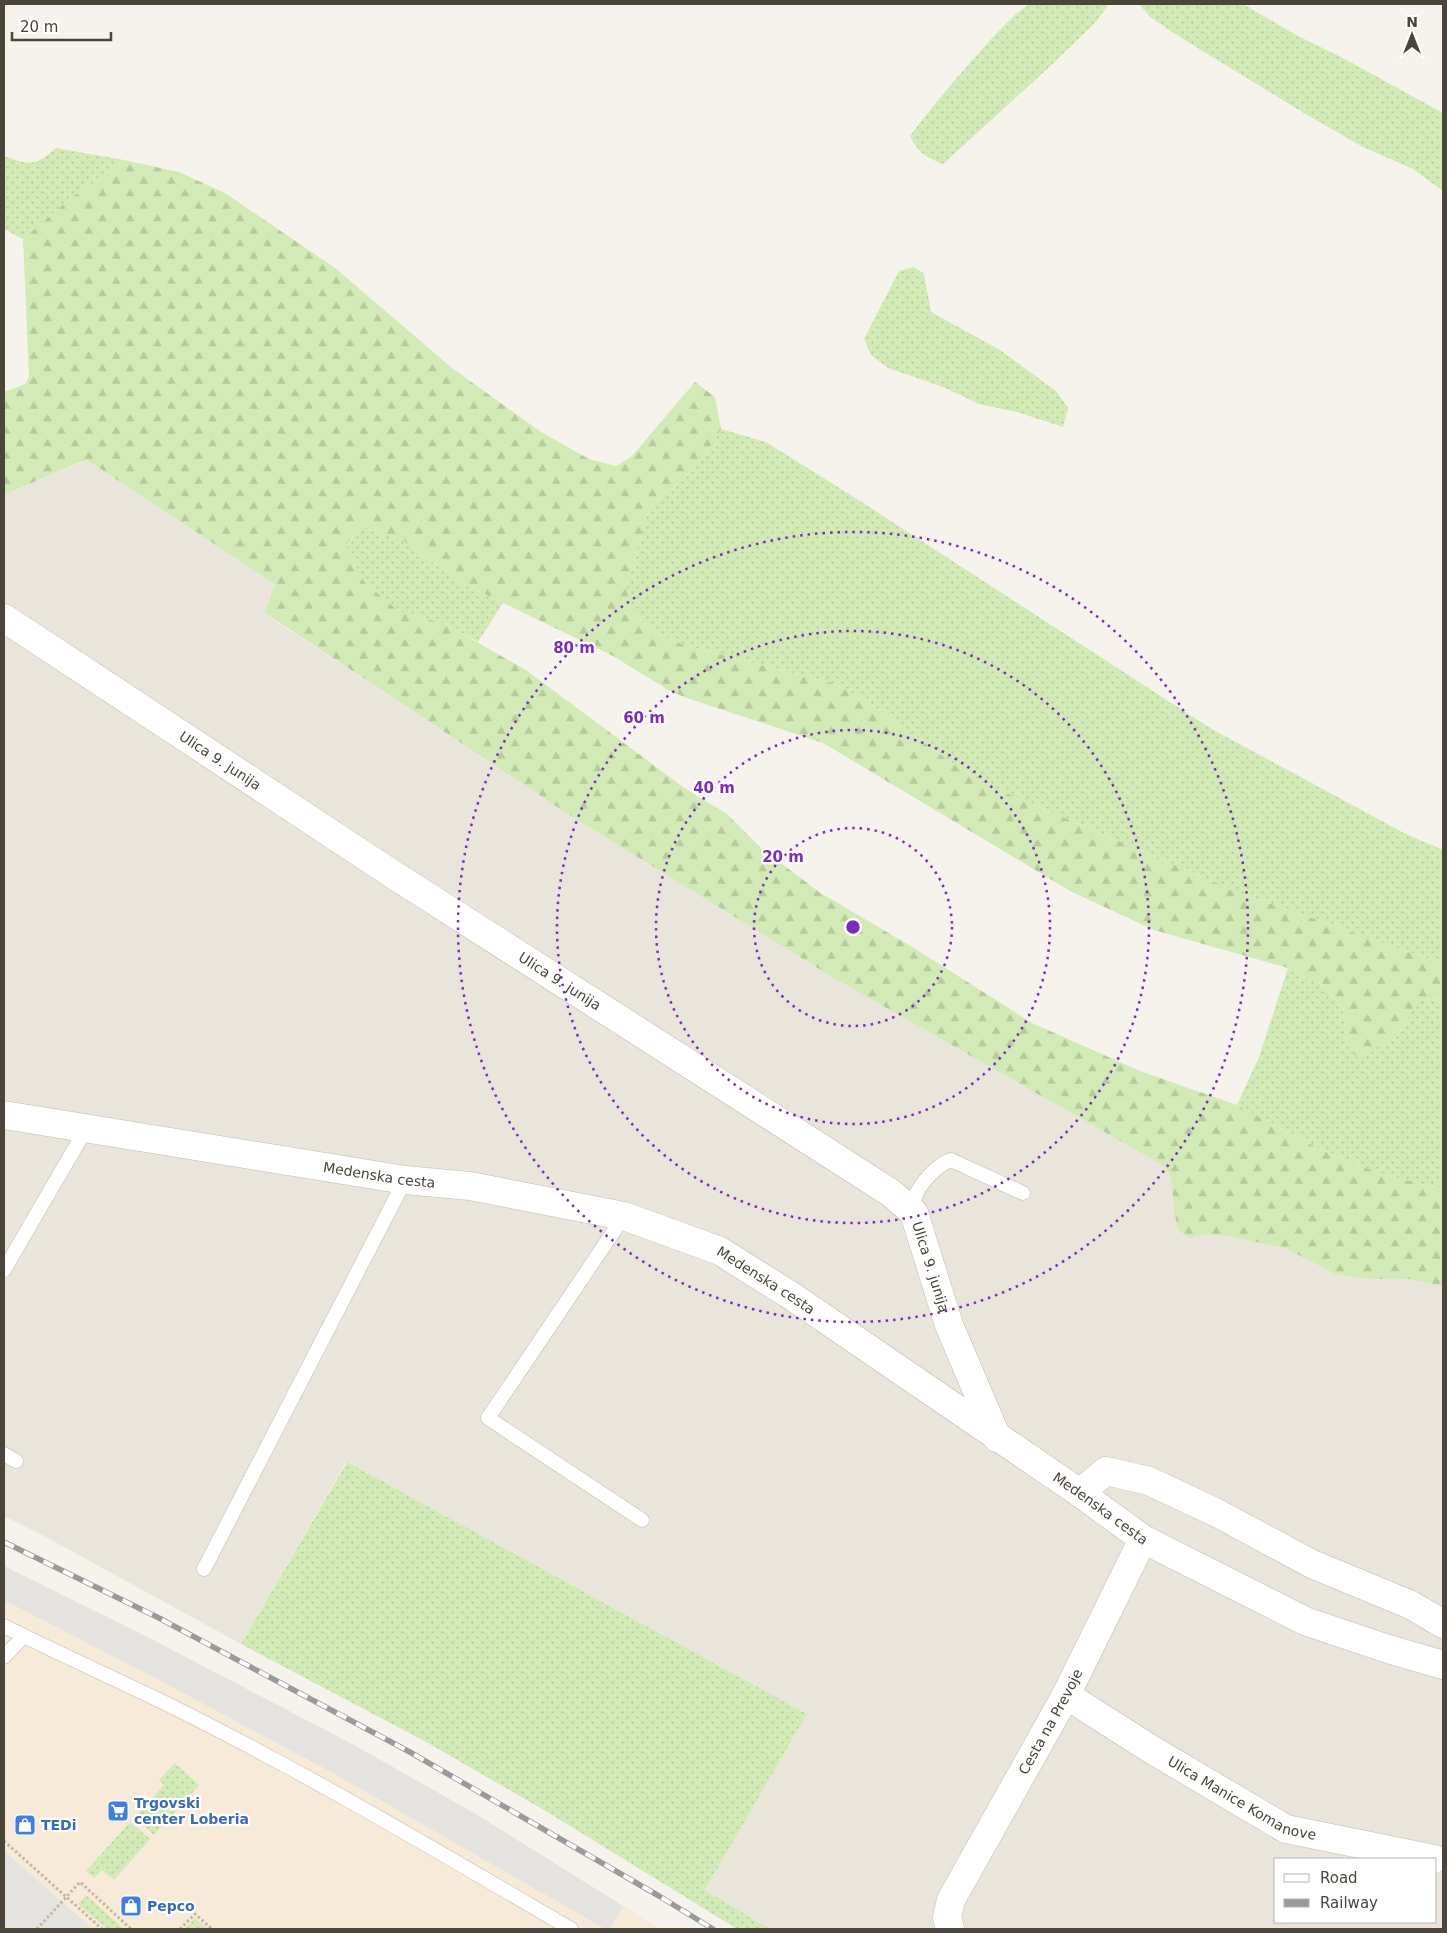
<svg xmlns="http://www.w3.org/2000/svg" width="1447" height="1933" font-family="'DejaVu Sans',sans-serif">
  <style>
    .residential { fill: #eae5da; fill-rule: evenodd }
    .commercial { fill: #f7ead8 }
    .grass { fill: url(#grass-dots) }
    .forest { fill: url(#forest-firs) }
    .parking { fill: #e5e3e0 }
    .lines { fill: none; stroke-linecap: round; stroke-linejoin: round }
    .lane-casing { stroke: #c2bbae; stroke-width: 15 }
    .street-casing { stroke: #c2bbae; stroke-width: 29 }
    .path { stroke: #c4b79f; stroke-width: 3; stroke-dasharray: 2.5 2.5; stroke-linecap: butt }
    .lane { stroke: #fff; stroke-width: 14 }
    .street { stroke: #fff; stroke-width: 28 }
    .rail-casing { stroke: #9a9a9a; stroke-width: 5.5 }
    .rail { stroke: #fff; stroke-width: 4; stroke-dasharray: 11; stroke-linecap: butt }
    .ring { fill: none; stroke: #7b2cbf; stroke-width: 2.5; stroke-dasharray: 2.5 5 }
    .labels { text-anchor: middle; stroke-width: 4.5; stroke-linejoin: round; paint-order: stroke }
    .street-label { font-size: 14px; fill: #4b4439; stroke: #fff }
    .shop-label { font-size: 14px; font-weight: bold; fill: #366cbe; stroke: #fff; text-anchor: start }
    .centre { fill: #7b2cbf; stroke: #fff; stroke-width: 2.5 }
    .ring-label { font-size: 15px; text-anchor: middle; font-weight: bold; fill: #7b2cbf; stroke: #fff; stroke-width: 4.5; stroke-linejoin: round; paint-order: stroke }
  </style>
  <defs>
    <pattern id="grass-dots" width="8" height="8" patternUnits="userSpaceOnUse" patternTransform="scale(1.25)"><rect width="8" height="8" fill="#d2eab5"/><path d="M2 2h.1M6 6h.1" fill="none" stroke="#b6ca9c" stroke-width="1.8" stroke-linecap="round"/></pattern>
    <pattern id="forest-firs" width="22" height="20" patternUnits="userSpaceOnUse" patternTransform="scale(1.25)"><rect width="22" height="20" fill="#d2eab5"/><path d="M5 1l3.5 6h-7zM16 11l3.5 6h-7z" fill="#b6ca9c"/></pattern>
  </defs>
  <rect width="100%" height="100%" fill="#f6f3ec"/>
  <!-- residential -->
  <path class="residential" d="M87,460L275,584L265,614L571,816L832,977L1159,1163L1170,1174L1177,1229L1202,1234L1230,1235L1287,1249L1335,1274L1368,1279H1409L1443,1287V1929H770L705,1890L807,1714L346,1462L241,1644L44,1536L4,1516V495ZM1276,1859H1436V1922H1276Z"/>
  <!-- commercial -->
  <polygon class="commercial" points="4,1566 151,1639 352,1744 474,1813 660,1929 4,1929"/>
  <!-- grass -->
  <g class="grass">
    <path d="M1030,4H1109L1095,23L1046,70L943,164C926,157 918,153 910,136C933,105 959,75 985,46C999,31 1012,15 1030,4Z"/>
    <polygon points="1139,4 1243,4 1296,35 1341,57 1443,113 1443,191 1413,169 1363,147 1309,116 1183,39 1150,17"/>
    <path d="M56,148L124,160L71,198L23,239L4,229V156C29,165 35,167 56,148Z"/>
    <polygon points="914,267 924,274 931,312 1000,350 1056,391 1068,408 1063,427 1017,412 979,404 943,387 888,368 871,355 864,339 899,271"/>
    <path d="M721,429L766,442L857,499L1210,728L1404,833L1443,850V964L1240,893L983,783C931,752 887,709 832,683L684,645L653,632L631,610L626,585L647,515L655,501L673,488L704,457Z"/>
    <polygon points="361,526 403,540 460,582 503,603 478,642 443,623 400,612 365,583 346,547"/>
    <polygon points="1288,968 1324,986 1343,1008 1347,1045 1398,1035 1418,1000 1443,999 1443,1189 1381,1174 1320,1149 1237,1105 1259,1057"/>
    <polygon points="347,1462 807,1714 705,1890 770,1929 737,1929 549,1813 428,1743 241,1644"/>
    <polygon points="175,1763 199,1785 154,1835 135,1817 164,1785 159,1780"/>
    <polygon points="130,1822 150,1839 114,1880 102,1870 94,1878 86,1871"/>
    <polygon points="86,1895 124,1929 107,1929 78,1904"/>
    <polygon points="195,1918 208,1929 185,1929"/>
  </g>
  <!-- forest -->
  <path class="forest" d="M124,160L179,172L225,193L335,268L452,368L541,432L589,459L616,466L631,457L695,382L715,397L721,429L704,457L673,488L655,501L647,515L626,585L631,610L653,632L684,645L832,683C887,709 931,752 983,783L1240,893L1443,964V999L1418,1000L1398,1035L1358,1059L1347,1045L1343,1008L1324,986L1288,968L1154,930L1072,892L823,743L687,698L670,691L613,656L460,582L403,540L361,526L346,546L365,583L400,612L443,623L526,670L683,787L727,814L761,848L819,892L914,948L1032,1023L1140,1071L1237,1105L1320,1149L1381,1174L1443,1189V1287L1409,1279H1368L1335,1274L1287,1249L1230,1236L1203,1234L1189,1238L1177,1229L1170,1174L1159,1163L832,977L571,816L265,613L275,584L87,460L78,463L4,495V392L25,384L29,377L23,239L71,198Z"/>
  <!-- parking -->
  <g class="parking">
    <polygon points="4,1566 151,1639 352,1744 474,1813 623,1906 610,1929 605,1929 335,1774 140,1670 4,1600"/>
    <polygon points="4,1851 93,1929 4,1929"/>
  </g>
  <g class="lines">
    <!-- lane casing -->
    <g class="lane-casing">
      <g id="lane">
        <path d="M914,1213C915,1208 914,1201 915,1197C920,1183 938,1164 951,1160L1023,1193"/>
        <polyline points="624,1216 488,1418 642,1520"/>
        <polyline points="4,1270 86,1129"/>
        <polyline points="4,1454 16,1461"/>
        <polyline points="204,1569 405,1180"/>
        <path d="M4,1626C59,1654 116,1679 171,1706C308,1774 439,1852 571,1929"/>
        <polyline points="4,1657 24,1636"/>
      </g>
    </g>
    <!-- street casing -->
    <g class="street-casing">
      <g id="street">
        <path id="s1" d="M4,618L394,875L891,1193L914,1213L949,1325L997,1438"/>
        <path id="s2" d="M4,1115L405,1180L470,1186L624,1216L720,1251L793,1297L1080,1493L1143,1539L1305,1621L1385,1648L1443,1665"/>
        <polyline points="1080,1493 1106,1471 1149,1481 1217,1513 1312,1564 1411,1605 1443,1624"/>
        <path id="s3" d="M1066,1695L1149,1748L1286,1829L1434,1859"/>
        <path id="s4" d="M950,1929L947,1917L951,1900L1066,1695L1143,1539"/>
      </g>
    </g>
    <!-- path -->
    <g class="path">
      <polyline points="4,1841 102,1929"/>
      <polyline points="37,1929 80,1882 131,1929"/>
      <polyline points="180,1929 195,1914 212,1929"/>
    </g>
    <!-- lane -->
    <use href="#lane" class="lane"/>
    <!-- street -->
    <use href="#street" class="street"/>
    <!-- rail casing -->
    <g class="rail-casing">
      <polyline id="rail" points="4,1542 157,1617 408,1751 659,1896 713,1929"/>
    </g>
    <!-- rail -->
    <use href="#rail" class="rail"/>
  </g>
  <!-- distance rings -->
  <g class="ring">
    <circle cx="853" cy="927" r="99"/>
    <circle cx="853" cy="927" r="197"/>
    <circle cx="853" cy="927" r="296"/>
    <circle cx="853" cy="927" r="395"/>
  </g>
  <!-- icons -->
  <defs>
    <g id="supermarket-square" transform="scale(1.125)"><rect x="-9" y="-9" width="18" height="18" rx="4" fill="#3f7fe0" stroke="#fff"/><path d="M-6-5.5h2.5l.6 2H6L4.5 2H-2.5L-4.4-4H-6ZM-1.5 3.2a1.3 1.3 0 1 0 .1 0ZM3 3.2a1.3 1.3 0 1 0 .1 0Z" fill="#fff"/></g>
    <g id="shop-square" transform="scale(1.125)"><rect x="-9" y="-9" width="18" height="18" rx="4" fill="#3f7fe0" stroke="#fff"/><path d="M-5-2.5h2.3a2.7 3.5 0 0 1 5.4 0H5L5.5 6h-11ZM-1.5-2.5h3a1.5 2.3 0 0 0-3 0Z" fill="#fff"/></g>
  </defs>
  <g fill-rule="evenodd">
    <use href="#supermarket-square" x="118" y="1811"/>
    <use href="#shop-square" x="25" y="1825"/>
    <use href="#shop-square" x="131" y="1906"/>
  </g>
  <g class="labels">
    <!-- street labels -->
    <g class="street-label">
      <text dy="5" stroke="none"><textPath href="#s1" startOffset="259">Ulica 9. junija</textPath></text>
      <text dy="5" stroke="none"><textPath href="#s1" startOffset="664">Ulica 9. junija</textPath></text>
      <text dy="5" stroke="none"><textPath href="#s2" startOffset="380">Medenska cesta</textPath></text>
      <text dy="5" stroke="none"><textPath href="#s1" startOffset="1144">Ulica 9. junija</textPath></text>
      <text dy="5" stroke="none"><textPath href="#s2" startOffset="785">Medenska cesta</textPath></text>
      <text dy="5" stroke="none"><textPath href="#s2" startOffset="1190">Medenska cesta</textPath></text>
      <text dy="5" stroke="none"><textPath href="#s4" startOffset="234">Cesta na Prevoje</textPath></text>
      <text dy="5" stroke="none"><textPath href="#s3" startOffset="205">Ulica Manice Komanove</textPath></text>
    </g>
    <!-- shop labels -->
    <g class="shop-label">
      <text x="134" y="1808">Trgovski<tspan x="134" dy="16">center Loberia</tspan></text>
      <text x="41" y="1830">TEDi</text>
      <text x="147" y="1911">Pepco</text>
    </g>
  </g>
  <circle cx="853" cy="927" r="8" class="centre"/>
  <g class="ring-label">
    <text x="574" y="653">80 m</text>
    <text x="644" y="723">60 m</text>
    <text x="714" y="793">40 m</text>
    <text x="783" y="862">20 m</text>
  </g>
  <!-- border -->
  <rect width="1447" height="1933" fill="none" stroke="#4b4439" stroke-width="10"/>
  <!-- legend -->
  <rect x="1274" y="1858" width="162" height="65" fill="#ffffff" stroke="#b7b4b0"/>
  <rect x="1284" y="1874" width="25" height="8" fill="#ffffff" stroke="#b7b4b0"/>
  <text x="1320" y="1883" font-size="15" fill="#4b4439">Road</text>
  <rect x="1284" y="1899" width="25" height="8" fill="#9a9a9a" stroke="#b7b4b0"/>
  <text x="1320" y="1908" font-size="15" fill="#4b4439">Railway</text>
  <!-- north arrow -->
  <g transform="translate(1412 35)" stroke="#ffffff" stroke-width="4" paint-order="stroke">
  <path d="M0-4L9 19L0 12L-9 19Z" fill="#4b4439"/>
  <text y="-8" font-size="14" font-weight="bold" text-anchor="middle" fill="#4b4439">N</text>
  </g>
  <!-- scale -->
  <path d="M12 32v8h99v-8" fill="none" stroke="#4b4439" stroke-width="2.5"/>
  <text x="20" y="32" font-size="15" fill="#4b4439" stroke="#ffffff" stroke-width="4" paint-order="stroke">20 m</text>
</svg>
